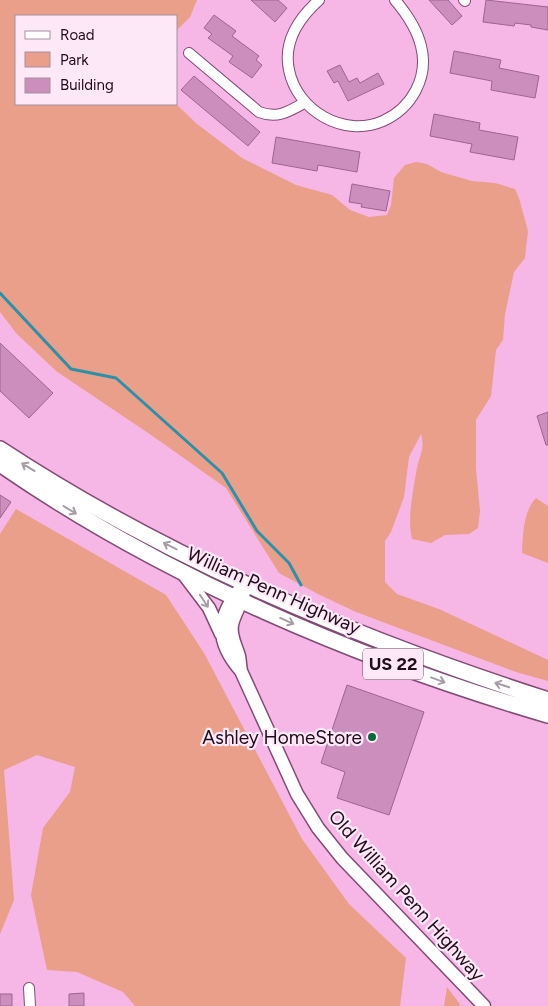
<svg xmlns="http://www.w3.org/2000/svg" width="548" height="1006" font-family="Figtree,sans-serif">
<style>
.green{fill:#ea9f8a}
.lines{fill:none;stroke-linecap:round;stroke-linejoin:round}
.stream{stroke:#2a91a8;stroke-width:3}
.building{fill:#cc8fbd;stroke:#9e6490}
.minor-casing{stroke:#834b76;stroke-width:12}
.major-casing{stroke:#834b76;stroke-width:15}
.highway-casing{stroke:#834b76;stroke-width:18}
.minor{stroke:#fff;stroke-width:10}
.major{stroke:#fff;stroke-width:12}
.highway{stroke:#fff;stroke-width:15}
.oneway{stroke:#a69da5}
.poi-dot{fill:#09693e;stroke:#fce8f6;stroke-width:2}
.labels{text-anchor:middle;stroke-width:4.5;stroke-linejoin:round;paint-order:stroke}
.shield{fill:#fce8f6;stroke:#634d5e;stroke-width:1}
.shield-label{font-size:18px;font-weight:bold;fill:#210b1d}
.street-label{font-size:19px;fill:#210b1d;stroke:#fce8f6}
.poi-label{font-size:19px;fill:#210b1d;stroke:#fce8f6;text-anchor:end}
</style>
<rect width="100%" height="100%" fill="#f6b6e6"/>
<path class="green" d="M 0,0 L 197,0 L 190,17 L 176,31 L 176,16 L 16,16 L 16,104 L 176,104 L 197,124 L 242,158 L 296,185 L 332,195 L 350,210 L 369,217 L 387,215 L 391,205 L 394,178 L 405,165 L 416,162 L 427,164 L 441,172 L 472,181 L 495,183 L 515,189 L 519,198 L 528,231 L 525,258 L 514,272 L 505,314 L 503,340 L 496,350 L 491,396 L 476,420 L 476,469 L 480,511 L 478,528 L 469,534 L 445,535 L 431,543 L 412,539 C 407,517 413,491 417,468 C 420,455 425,447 421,434 L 409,457 L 404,497 L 391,532 L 385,541 L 385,582 L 397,594 L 439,609 L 548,660 L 548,681 L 516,672 L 356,612 L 318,594 L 279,573 L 226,488 L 154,437 L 56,371 L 16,333 L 0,312 Z
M 536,498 L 548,506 L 548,563 L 522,553 C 523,534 523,512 536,498 Z
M 16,509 L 166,595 L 204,653 L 302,839 L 349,904 L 406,958 L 400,1006 L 135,1006 L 123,992 L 77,972 L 47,970 L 31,895 L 43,828 L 70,792 L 75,767 L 37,755 L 4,770 L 14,900 L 0,934 L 0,534 Z
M 447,987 L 459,1003 L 460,1006 L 444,1006 Z"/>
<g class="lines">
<path class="stream" d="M 0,293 L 71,369 L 116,378 L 222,473 L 257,531 L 289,563 L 301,585"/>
</g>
<path class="building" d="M 251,0 L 278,0 L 287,8 L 275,22 Z
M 429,0 L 448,0 L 462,16 L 452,25 Z
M 486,0 L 548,7 L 548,30 L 531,27 L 531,25 L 515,23 L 514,26 L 483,22 Z
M 214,15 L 236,31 L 232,36 L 259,56 L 256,60 L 262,65 L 252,78 L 229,62 L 233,56 L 208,38 L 212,34 L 204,28 Z
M 454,51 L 501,60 L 499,68 L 539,76 L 535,98 L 491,90 L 492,81 L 450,73 Z
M 340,65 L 349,82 L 357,78 L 360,83 L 378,73 L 384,84 L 348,101 L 338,81 L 334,83 L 327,71 Z
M 194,76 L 260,132 L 248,146 L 181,90 Z
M 434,114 L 480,123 L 479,130 L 518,137 L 514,160 L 470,152 L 472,144 L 430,136 Z
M 276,137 L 360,152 L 357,172 L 318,165 L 317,171 L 272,163 Z
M 352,184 L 390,191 L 386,211 L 361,207 L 362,204 L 349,202 Z
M 0,343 L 53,393 L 29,418 L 0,391 Z
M 548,412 L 548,445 L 546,445 L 537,416 Z
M 0,495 L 11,502 L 0,518 Z
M 347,685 L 424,712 L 389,815 L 337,798 L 345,772 L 321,763 Z
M 84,993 L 84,1006 L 69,1006 L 69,994 Z
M 0,994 L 12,994 L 12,1006 L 0,1006 Z"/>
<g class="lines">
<defs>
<path id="minor" d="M 319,0 C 299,18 283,42 289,70 C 297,111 344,138 383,121 C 412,108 429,77 421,46 C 417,29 406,13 395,0
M 464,0 L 465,1
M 189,53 L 259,112 C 277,119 288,112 304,103
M 29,988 L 30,1006"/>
<path id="major" d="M 184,575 L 209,608 L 221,634
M 245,583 C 217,614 213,639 241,671 L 297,794 L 318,828 L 342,858 L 484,1006
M 241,671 C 240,666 240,661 239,656 C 236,645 230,637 232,625 C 234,614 242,604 244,592"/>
<path id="highway" d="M 0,449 C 169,560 356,638 548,700
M 0,464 C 163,577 359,660 548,715"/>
</defs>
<use href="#minor" class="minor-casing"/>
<use href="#major" class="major-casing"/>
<use href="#highway" class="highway-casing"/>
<use href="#minor" class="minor"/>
<use href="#major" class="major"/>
<use href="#highway" class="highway"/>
</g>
<defs><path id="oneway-shaft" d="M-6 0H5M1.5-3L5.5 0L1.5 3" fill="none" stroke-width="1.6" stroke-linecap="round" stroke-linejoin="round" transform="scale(1.25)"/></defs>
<g class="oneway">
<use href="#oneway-shaft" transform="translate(28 467) rotate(-149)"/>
<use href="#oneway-shaft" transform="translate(70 510) rotate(31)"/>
<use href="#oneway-shaft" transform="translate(170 546) rotate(-153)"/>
<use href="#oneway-shaft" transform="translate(204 601) rotate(57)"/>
<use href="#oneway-shaft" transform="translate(287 621) rotate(24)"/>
<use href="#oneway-shaft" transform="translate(438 680) rotate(20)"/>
<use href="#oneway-shaft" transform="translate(502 685) rotate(-162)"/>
</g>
<circle class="poi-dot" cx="372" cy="737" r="5"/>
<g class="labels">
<rect class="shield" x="363" y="648.5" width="60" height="31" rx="4"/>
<g class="shield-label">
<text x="393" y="670">US 22</text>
</g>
<g class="street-label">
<text transform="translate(274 590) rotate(24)" y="7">William Penn Highway</text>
<text transform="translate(407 895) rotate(48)" y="7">Old William Penn Highway</text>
</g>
<g class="poi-label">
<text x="362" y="744">Ashley HomeStore</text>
</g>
</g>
<rect x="15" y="15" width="162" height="90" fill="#fce8f6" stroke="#a4909f"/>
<rect x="25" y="31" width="25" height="8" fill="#ffffff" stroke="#a4909f"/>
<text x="60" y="40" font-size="15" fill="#210b1d">Road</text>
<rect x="25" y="52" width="25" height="15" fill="#ea9f8a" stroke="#a4909f"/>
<text x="60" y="65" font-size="15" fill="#210b1d">Park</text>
<rect x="25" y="78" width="25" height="15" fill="#cc8fbd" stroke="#a4909f"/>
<text x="60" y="90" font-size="15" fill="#210b1d">Building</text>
</svg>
